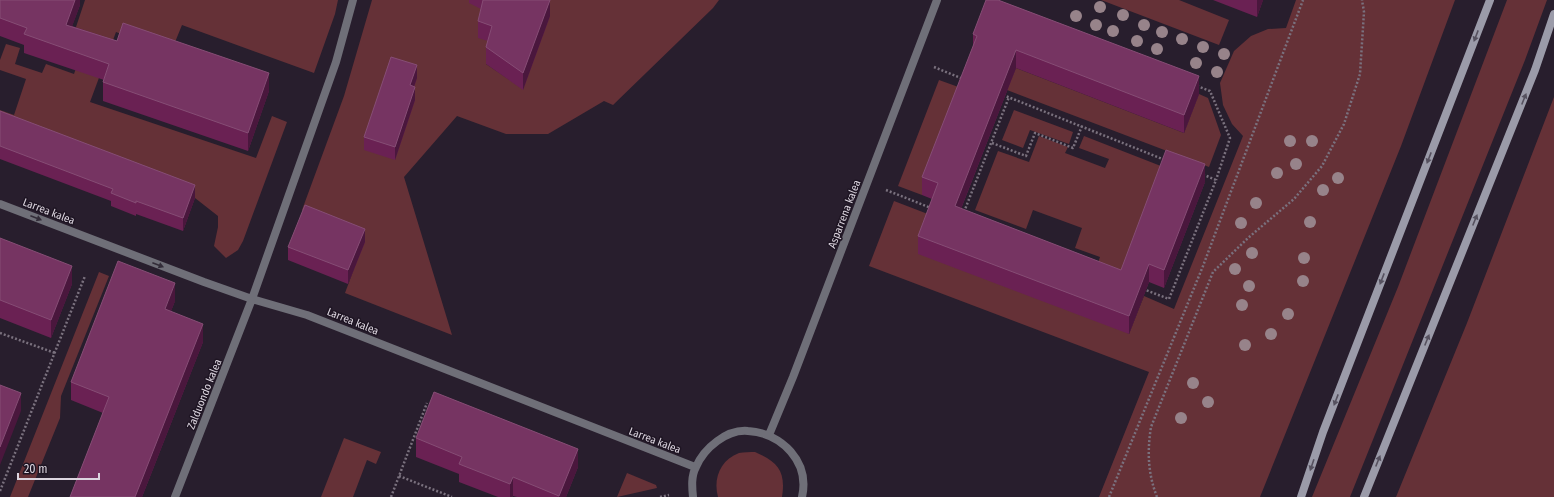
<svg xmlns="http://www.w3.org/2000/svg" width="1554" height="497" font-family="'Fira Sans Condensed',sans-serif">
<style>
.green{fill:#653137}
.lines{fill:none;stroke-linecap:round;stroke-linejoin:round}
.path{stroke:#7a717e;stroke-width:2.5;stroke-dasharray:2 2;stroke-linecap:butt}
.minor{stroke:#6f6f78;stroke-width:8}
.secondary{stroke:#9b9ba9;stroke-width:8}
.tree{fill:#97838a}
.wall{fill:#6a2153}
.shaded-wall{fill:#4a173d}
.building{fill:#763462;stroke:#864d75}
.oneway{fill:#56515f}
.oneway2{fill:#322c38}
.labels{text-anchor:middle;stroke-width:3;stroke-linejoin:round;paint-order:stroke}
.street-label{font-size:11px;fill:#dcd5df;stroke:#1e1523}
</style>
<rect width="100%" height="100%" fill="#281e2d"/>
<path class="green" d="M 85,0 L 338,0 L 335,14 L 314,73 L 182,25 L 171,52 L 116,32 L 90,102 L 256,158 L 272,116 L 287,122 L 243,241 L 238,250 L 226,258 L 214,246 L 218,227 L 218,216 L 195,198 L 0,124 L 0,110 L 14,115 L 26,79 L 0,70 L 0,60 L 6,44 L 20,48 L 15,64 L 42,73 L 46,64 L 74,74 L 84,44 L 72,39 Z
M 372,0 L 469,0 L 485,10 L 492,43 L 486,64 L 523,89 L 534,0 L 719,0 L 713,8 L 613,105 L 604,101 L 548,134 L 506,134 L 457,116 L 404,177 L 452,335 L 345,293 L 364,242 L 358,232 L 302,210 L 344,96 Z
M 1101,0 L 1179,0 L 1229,20 L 1219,45 Z
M 1296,0 L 1455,0 L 1401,146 L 1260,497 L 1099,497 L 1149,372 L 869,266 L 894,201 L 933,216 L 1129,334 L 1144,296 L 1174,309 L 1243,136 L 1232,124 L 1223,105 L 1220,83 L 1234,51 L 1251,36 L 1268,29 L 1286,28 Z
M 1507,0 L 1547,0 L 1525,60 L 1350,497 L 1312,497 L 1398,287 Z
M 1016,68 L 1184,133 L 1199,94 L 1208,98 L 1221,135 L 1209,167 L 1007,90 Z
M 939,80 L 964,89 L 922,195 L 898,186 Z
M 1554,97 L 1554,497 L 1396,497 L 1467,323 Z
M 1014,110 L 1073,132 L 1069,144 L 1030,130 L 1023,148 L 1002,140 Z
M 1039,136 L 1068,147 L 1065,153 L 1105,168 L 1109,159 L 1079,148 L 1084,136 L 1166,168 L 1126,274 L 1098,263 L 1100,257 L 1075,248 L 1082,228 L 1033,210 L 1026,229 L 975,210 L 998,151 L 1029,162 Z
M 99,272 L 109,276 L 61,396 L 60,418 L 28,497 L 10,497 Z
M 344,438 L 381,452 L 376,464 L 367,460 L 353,497 L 321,497 Z
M 755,452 C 778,462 786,471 782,497 L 718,497 C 713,479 720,460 739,453 C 744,452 750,452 755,452 Z
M 627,473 L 656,485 L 657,488 L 617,497 Z"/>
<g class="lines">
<path class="path" d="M 934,67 L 963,79
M 1197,86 L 1210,91 L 1230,138 L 1216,180
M 1003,95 L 1165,160
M 992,143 L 1026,156 L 1035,133 L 1073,148 L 1082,126
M 886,190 L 931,208
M 964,212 L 1009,97
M 1143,289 L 1169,299 L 1216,180 L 1202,174
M 0,333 L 55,353
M 399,476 L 452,497
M 0,491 L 85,276
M 391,497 L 427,403
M 660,497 L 669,495
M 1109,497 L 1203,266 L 1303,0
M 1157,497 C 1148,474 1147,452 1151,427 L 1213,272 L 1248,238 L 1294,199 L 1322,166 L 1344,124 L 1360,74 L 1364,12 L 1362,0"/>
<path class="minor" d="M 0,204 L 204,282 L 252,299 L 307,315 L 695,467
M 769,435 L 793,377 L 937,0
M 175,497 L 252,299 L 336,62 L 353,0
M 693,497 C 692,487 691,476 696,467 C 704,448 727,429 748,431 C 782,433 810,462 802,497"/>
<path class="secondary" d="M 1301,497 L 1323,432 L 1490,0
M 1364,497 L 1535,70 L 1554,14"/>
</g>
<g class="tree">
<circle cx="1100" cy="7" r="6"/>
<circle cx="1123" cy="15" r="6"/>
<circle cx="1076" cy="16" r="6"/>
<circle cx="1096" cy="25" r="6"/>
<circle cx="1144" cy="25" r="6"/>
<circle cx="1113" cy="31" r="6"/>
<circle cx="1162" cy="32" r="6"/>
<circle cx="1182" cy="39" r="6"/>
<circle cx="1137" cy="41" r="6"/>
<circle cx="1203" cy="47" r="6"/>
<circle cx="1157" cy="49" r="6"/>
<circle cx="1224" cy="54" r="6"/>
<circle cx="1196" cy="63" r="6"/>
<circle cx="1217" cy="72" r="6"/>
<circle cx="1290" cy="141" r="6"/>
<circle cx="1312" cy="141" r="6"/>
<circle cx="1296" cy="164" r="6"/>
<circle cx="1277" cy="173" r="6"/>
<circle cx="1338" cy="178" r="6"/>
<circle cx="1323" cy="190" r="6"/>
<circle cx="1256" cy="203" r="6"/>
<circle cx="1310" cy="222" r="6"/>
<circle cx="1241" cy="223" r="6"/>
<circle cx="1252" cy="253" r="6"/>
<circle cx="1304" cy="258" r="6"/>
<circle cx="1235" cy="269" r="6"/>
<circle cx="1303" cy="281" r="6"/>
<circle cx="1249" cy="286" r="6"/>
<circle cx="1242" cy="305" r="6"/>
<circle cx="1288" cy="314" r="6"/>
<circle cx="1271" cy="334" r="6"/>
<circle cx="1245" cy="345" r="6"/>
<circle cx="1193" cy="383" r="6"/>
<circle cx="1208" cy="402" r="6"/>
<circle cx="1181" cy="418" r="6"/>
</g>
<path class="wall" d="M 0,0 L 80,0 L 80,5 L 72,26 L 269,91 L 248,151 L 103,101 L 103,82 L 104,80 L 24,53 L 24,45 L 0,36 Z
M 469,0 L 550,0 L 550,16 L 523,90 L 486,64 L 486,47 L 488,41 L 478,38 L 478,21 L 481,9 L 469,3 Z
M 1213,0 L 1263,0 L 1257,17 Z
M 973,34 L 1199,94 L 1184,133 L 1016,68 L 961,209 L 1121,270 L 1205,182 L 1164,288 L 1149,282 L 1129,334 L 918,254 L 918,236 L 932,199 L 922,195 L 922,177 L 973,47 Z
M 417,78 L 414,87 L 415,100 L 395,160 L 364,150 L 364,137 Z
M 0,111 L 195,198 L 183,231 L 136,214 L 136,216 L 111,206 L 111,201 L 0,159 Z
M 0,238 L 72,284 L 51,338 L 0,318 Z
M 365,242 L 348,284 L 288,260 L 288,247 Z
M 175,301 L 171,311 L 203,342 L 142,497 L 70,497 L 103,413 L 71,400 L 71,382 Z
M 416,438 L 578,467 L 566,497 L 517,497 L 513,496 L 512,497 L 498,497 L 459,482 L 459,474 L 416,457 Z"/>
<path class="shaded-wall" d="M 75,0 L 80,0 L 80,5 L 66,43 L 66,25 Z
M 550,0 L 550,16 L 523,90 L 523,73 Z
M 1257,0 L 1263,0 L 1257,17 Z
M 1016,50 L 1016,68 L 955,224 L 955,206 Z
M 417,65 L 417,78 L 410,98 L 410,85 Z
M 269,73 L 269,91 L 248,151 L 248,133 Z
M 1199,76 L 1199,94 L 1184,133 L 1184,115 Z
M 415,87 L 415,100 L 395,160 L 395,147 Z
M 1205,164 L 1205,182 L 1164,288 L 1164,270 Z
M 195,185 L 195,198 L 183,231 L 183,218 Z
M 365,229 L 365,242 L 348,284 L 348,270 Z
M 1149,264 L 1149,282 L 1129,334 L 1129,316 Z
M 72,266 L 72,284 L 51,338 L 51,320 Z
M 175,283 L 175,301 L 165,327 L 165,309 Z
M 203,324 L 203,342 L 142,497 L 135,497 Z
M 21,393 L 21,411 L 0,465 L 0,447 Z
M 578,449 L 578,467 L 566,497 L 559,497 L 559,496 Z
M 513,477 L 513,496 L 512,497 L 510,497 L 510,484 Z"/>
<path class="building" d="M 0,0 L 75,0 L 66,25 L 117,41 L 123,23 L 269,73 L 248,133 L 103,82 L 109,64 L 24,34 L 27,28 L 0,18 Z
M 483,0 L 550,0 L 523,73 L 486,47 L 492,26 L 478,21 Z
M 986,0 L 998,0 L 1199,76 L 1184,115 L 1016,50 L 955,206 L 1121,270 L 1166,150 L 1205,164 L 1164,270 L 1149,264 L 1129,316 L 918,236 L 938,183 L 922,177 L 977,36 L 973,34 Z
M 391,57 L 417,65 L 410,85 L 415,87 L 395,147 L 364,137 Z
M 0,111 L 195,185 L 183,218 L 136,201 L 136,203 L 111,193 L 113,189 L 0,146 Z
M 305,205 L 365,229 L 348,270 L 288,247 Z
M 0,238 L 72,266 L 51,320 L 0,300 Z
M 118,261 L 175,283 L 165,309 L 203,324 L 135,497 L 70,497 L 109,397 L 71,382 Z
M 0,385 L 21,393 L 0,447 Z
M 434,392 L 578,449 L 559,496 L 513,477 L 510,484 L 459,464 L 462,457 L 416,438 Z"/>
<defs><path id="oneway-solid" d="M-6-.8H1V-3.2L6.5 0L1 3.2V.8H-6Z"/></defs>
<g class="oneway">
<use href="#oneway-solid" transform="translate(1476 36) rotate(111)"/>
<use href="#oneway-solid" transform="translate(1524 99) rotate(-68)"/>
<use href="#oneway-solid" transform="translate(1429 158) rotate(111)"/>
<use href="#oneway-solid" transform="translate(1475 220) rotate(-68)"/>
<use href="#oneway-solid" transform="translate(1382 279) rotate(111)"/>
<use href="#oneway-solid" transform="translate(1427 340) rotate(-68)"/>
<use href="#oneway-solid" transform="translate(1336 400) rotate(111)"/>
<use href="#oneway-solid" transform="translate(1378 461) rotate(-68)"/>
<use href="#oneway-solid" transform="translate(1312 465) rotate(109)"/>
</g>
<g class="oneway2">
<use href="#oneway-solid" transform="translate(36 218) rotate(21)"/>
<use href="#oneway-solid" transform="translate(158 265) rotate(21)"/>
</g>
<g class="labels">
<g class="street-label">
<text transform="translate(49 211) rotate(21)" y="4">Larrea kalea</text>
<text transform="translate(844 214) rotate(-69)" y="4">Asparrena kalea</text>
<text transform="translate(353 321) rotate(22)" y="4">Larrea kalea</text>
<text transform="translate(204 394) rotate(-68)" y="4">Zalduondo kalea</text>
<text transform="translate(655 440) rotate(21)" y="4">Larrea kalea</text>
</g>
</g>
<path d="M18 473v6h81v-6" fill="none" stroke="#dcd5df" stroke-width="2"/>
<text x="24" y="473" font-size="12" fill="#dcd5df" stroke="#1e1523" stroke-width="3" paint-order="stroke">20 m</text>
</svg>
